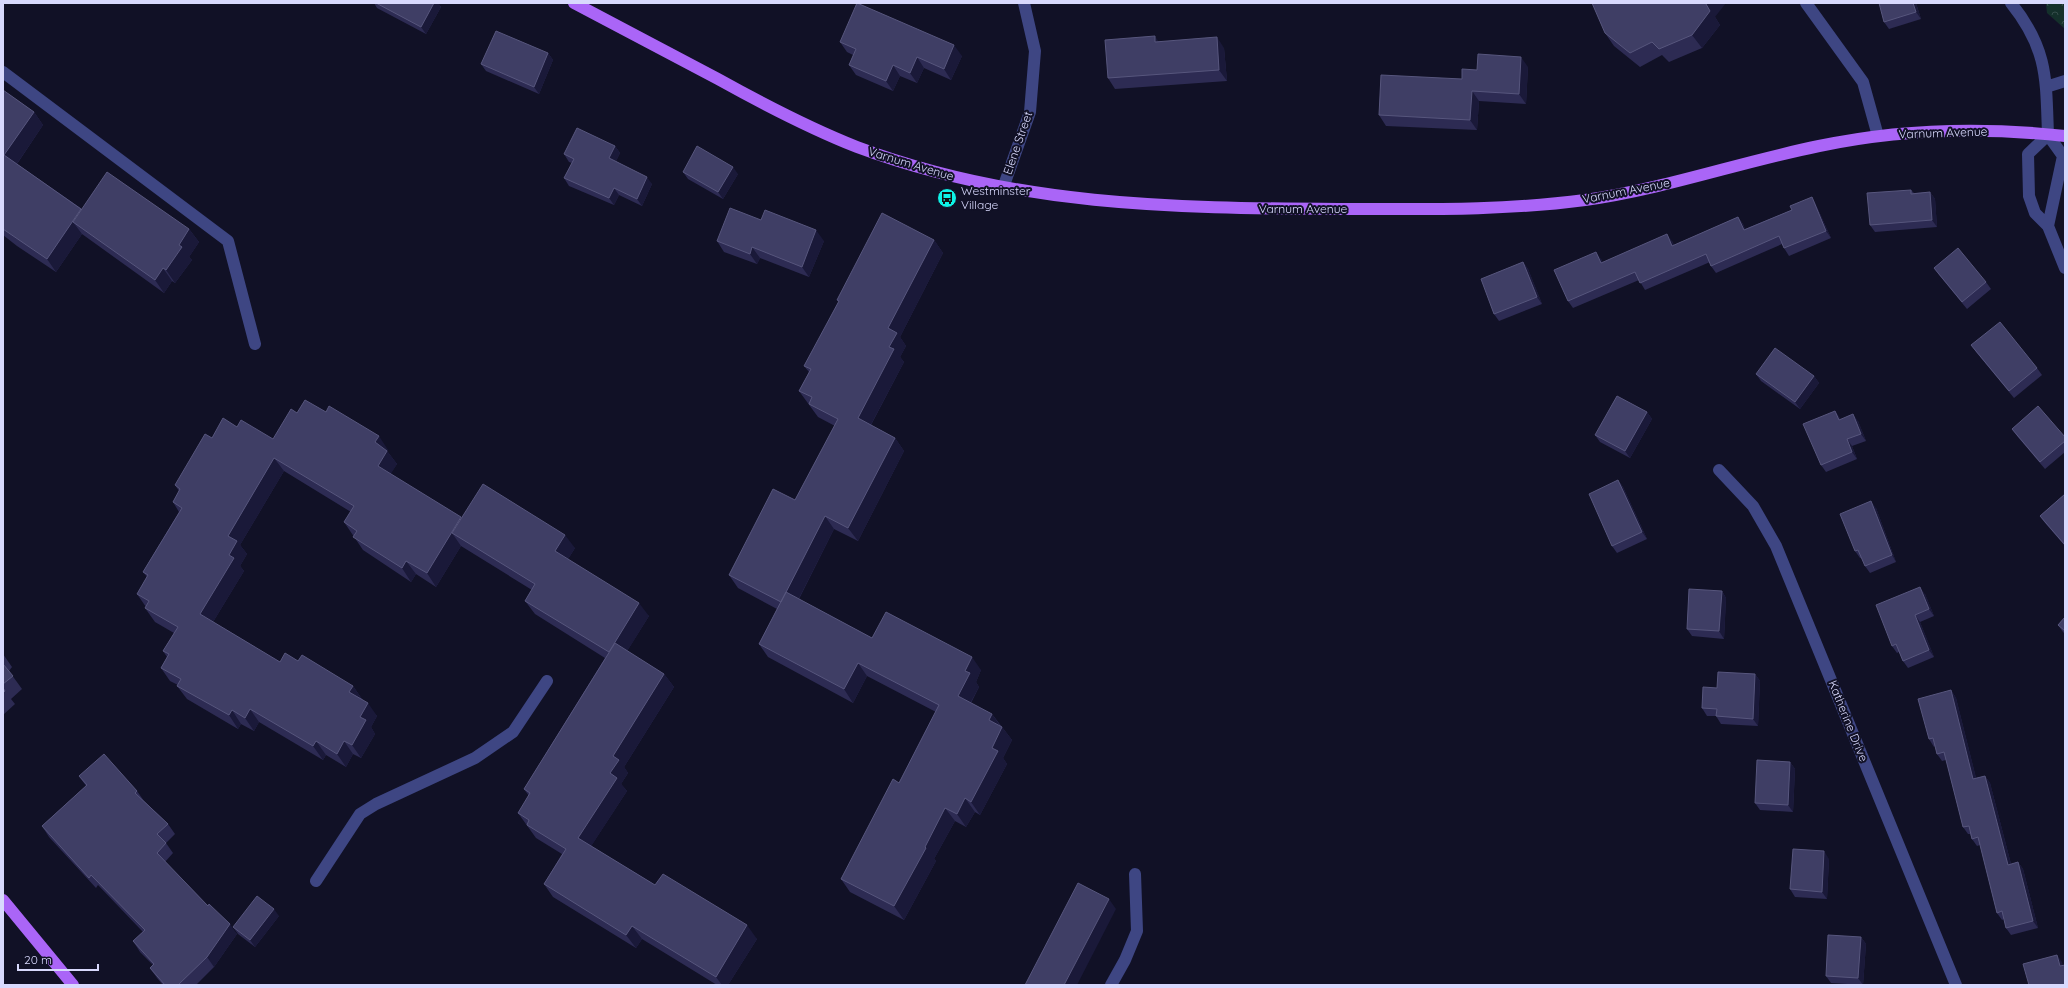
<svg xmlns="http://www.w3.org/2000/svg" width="2068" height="988" font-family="Quicksand,sans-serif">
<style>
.forest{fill:url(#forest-crowns)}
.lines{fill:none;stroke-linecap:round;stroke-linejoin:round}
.minor{stroke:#3e4683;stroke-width:12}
.major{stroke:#aa65f7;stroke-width:12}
.wall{fill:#2d2b53}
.shaded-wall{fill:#1a1939}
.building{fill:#3f3e65;stroke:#57567d}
.labels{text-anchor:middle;stroke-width:4;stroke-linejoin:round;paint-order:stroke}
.street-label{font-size:12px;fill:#d8d9fd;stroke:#111126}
.poi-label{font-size:12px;fill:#d8d9fd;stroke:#111126;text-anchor:start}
</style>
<defs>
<pattern id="forest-crowns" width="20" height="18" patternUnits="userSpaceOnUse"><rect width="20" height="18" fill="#14302b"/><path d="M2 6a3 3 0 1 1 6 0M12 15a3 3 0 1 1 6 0" fill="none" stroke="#354d4b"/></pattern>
</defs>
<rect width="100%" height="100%" fill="#111126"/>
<path class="forest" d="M 2046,3 L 2065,3 L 2065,29 L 2047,13 Z"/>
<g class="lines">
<path class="minor" d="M 1806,3 L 1863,82 L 1878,136
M 2011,3 C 2048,49 2046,79 2048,135
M 3,72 L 228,241 L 255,344
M 2046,87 L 2065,81
M 2048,135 L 2028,154 L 2029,196 L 2035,213 L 2048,226 L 2065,268
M 2048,135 L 2063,156 L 2048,226
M 1003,188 L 1030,112 L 1035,51 L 1024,3
M 1719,470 L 1753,506 L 1776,546 L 1956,985
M 316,881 L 360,814 L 376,804 L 475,758 L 513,732 L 547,681
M 1111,985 L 1125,960 L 1137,931 L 1135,874"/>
<path class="major" d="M 574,3 C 622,28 670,54 718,79 C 763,104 809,128 857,147 C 1015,206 1171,208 1338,209 C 1420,209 1503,211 1585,200 C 1664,189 1740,162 1819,146 C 1899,129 1983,127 2065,136
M 3,900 L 73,985"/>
</g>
<path class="wall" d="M 374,3 L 438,3 L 441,7 L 426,34 L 377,8 Z
M 1916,3 L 1921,19 L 1889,29 L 1884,22 Z
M 1715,17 L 1720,25 L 1702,48 L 1669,62 L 1662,55 L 1640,67 L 1614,46 L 1605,33 Z
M 840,42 L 962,56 L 951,80 L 924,68 L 917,83 L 900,76 L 893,91 L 856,75 L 849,65 L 853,55 L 847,52 Z
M 1158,42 L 1224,48 L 1227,81 L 1115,89 L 1108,78 Z
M 548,53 L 553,60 L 539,94 L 486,71 L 481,64 Z
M 1528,67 L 1526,104 L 1479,101 L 1477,130 L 1386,126 L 1379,115 L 1462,79 L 1477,70 Z
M 3,90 L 34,112 L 43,125 L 17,164 L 82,209 L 189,229 L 199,242 L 189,257 L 192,260 L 175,283 L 172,281 L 164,293 L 82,234 L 56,272 L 17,246 L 3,235 Z
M 615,146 L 620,153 L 616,161 L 652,184 L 642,206 L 619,195 L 614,205 L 569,186 L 564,178 L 572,163 L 569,162 L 564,154 Z
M 683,172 L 738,174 L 723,199 L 688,179 Z
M 1911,190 L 1914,193 L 1930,192 L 1935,199 L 1937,227 L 1875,232 L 1870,225 Z
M 1812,197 L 1816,205 L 1831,238 L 1789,256 L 1784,248 L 1782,244 L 1716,273 L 1711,266 L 1710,262 L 1645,290 L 1639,280 L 1573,308 L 1568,301 L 1601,259 L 1603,263 L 1672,241 L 1674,245 L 1738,217 L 1743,224 L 1745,229 L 1792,210 Z
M 934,240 L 943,253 L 900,337 L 906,346 L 900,357 L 904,362 L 871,425 L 895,438 L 904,451 L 858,541 L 834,529 L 799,599 L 872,638 L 981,670 L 976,682 L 979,687 L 971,703 L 992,714 L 1012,740 L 1003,758 L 1007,764 L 980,815 L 975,812 L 966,827 L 955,821 L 934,859 L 936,861 L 904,920 L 850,892 L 841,879 L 899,783 L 936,712 L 867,676 L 853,703 L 768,657 L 759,644 L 777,609 L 738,588 L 729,575 L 795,500 L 835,426 L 818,417 L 799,391 L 809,372 L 804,366 L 839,302 L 837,300 Z
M 717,241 L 824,241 L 809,277 L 760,258 L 757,264 L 724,252 Z
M 1523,262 L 1528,269 L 1542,304 L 1499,321 L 1494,314 Z
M 1934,268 L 1986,282 L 1991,289 L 1967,309 L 1939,275 Z
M 1971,345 L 2037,368 L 2042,375 L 2014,398 L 1976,352 Z
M 1756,374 L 1814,376 L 1819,383 L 1800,409 L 1761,381 Z
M 1835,411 L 1841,420 L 1858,421 L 1866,441 L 1852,446 L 1857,459 L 1826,472 L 1821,465 Z
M 1647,412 L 1652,419 L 1630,458 L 1600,442 L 1595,435 Z
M 297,413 L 388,450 L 387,451 L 397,464 L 390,474 L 461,518 L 575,548 L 568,559 L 649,616 L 627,651 L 664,674 L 674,687 L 624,767 L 628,773 L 621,784 L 627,791 L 591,846 L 655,885 L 757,939 L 728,985 L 717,985 L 642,939 L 636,948 L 553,897 L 544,884 L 562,854 L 536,838 L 518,813 L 529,796 L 524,789 L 605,658 L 535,614 L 525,601 L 532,590 L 461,546 L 436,587 L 416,574 L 411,582 L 363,550 L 344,522 L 351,512 L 284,471 L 240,545 L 247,554 L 240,566 L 244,571 L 213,622 L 280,662 L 298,661 L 353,686 L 362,699 L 377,716 L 371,727 L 375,734 L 361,758 L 353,754 L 346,767 L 326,755 L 323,760 L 259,722 L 254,731 L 241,724 L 238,729 L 187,699 L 177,686 L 178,685 L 170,681 L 161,668 L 167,657 L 163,651 L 174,633 L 155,622 L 145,608 L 146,607 L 137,594 L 147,577 L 143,572 L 179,512 L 173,502 L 179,491 L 175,485 L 212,438 L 237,427 L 273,439 Z
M 2012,429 L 2065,437 L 2065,452 L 2045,469 L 2017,436 Z
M 1618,480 L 1623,487 L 1647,539 L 1617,553 L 1612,546 Z
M 2065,494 L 2065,546 L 2045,523 L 2040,516 Z
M 1876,508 L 1896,562 L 1870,573 L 1865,566 L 1862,558 L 1860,558 L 1855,551 Z
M 1722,591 L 1726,598 L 1724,639 L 1692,636 L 1687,629 Z
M 1925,594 L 1934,616 L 1920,622 L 1934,657 L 1908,668 L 1903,661 L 1899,652 L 1897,653 L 1892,646 Z
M 2065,617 L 2065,634 L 2063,632 L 2058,625 Z
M 3,654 L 12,667 L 9,671 L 22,689 L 11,699 L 15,704 L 3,715 Z
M 1755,674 L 1760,681 L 1758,726 L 1721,724 L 1716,716 L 1707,716 L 1702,708 Z
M 1951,690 L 1956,698 L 1976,778 L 1985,776 L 1990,783 L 2011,864 L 2018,862 L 2023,869 L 2038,928 L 2011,935 L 2006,928 L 2004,919 L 2002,920 L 1997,913 L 1980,845 L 1977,846 L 1972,839 L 1970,834 L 1968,834 L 1963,827 L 1946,760 L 1942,761 L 1937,754 L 1935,746 L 1934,747 L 1929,739 Z
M 1790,762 L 1795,769 L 1793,812 L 1760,810 L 1755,803 Z
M 79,776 L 137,791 L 144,801 L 168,824 L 175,834 L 166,843 L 173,853 L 165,862 L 208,906 L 237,934 L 214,967 L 196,985 L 163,985 L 157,978 L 150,968 L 153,965 L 140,952 L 133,941 L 143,932 L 98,885 L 96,888 L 49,837 L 42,826 L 86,786 Z
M 1829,859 L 1827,899 L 1795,897 L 1790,889 Z
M 279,916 L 255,947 L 238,934 L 233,927 Z
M 1861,937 L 1866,944 L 1863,985 L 1831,983 L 1826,976 Z"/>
<path class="shaded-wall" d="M 434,3 L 438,3 L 441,7 L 426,34 L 421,27 Z
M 1706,3 L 1726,3 L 1715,17 L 1720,25 L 1702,48 L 1692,35 Z
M 1913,3 L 1916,3 L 1921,19 L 1916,12 Z
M 1155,36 L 1162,47 L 1155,42 Z
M 1217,37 L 1224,48 L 1227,81 L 1219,70 Z
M 954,45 L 962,56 L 951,80 L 944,69 Z
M 548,53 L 553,60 L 539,94 L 534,87 Z
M 917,57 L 924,68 L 917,83 L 910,73 Z
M 1521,57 L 1528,67 L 1526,104 L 1519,94 Z
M 893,65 L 900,76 L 893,91 L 886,81 Z
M 1472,91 L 1479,101 L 1477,130 L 1470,120 Z
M 34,112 L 43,125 L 14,168 L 4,155 Z
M 615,146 L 620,153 L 614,165 L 609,158 Z
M 733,167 L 738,174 L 723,199 L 718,192 Z
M 647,177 L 652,184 L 642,206 L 637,199 Z
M 614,188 L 619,195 L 614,205 L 609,198 Z
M 1930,192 L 1935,199 L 1937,227 L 1932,220 Z
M 1812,197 L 1816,205 L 1831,238 L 1826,231 Z
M 81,209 L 90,222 L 73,222 L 82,234 L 56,272 L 47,259 Z
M 1738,217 L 1743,224 L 1749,237 L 1744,230 Z
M 189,229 L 199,242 L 189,257 L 192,260 L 175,283 L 166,270 L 179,245 Z
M 816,230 L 824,241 L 809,277 L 802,267 Z
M 1667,234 L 1672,241 L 1677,253 L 1672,246 Z
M 934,240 L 943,253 L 900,337 L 906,346 L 900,357 L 904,362 L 867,432 L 858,418 L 889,347 L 888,328 Z
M 752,247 L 760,258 L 757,264 L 750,254 Z
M 1596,252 L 1601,259 L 1606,270 L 1601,263 Z
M 1523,262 L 1528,269 L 1542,304 L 1537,297 Z
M 163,268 L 172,281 L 164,293 L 155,280 Z
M 1814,376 L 1819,383 L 1800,409 L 1795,402 Z
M 1835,411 L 1840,418 L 1844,428 L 1839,420 Z
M 1647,412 L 1652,419 L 1630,458 L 1625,451 Z
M 1853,414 L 1858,421 L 1866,441 L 1861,434 Z
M 379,436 L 388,450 L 387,451 L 397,464 L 387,480 L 378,466 L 375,442 Z
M 895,438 L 904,451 L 858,541 L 848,528 Z
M 1847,439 L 1852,446 L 1857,459 L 1852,452 Z
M 274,458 L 284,471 L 240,545 L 247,554 L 240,566 L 244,571 L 210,627 L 200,614 L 228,536 Z
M 1618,480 L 1623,487 L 1647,539 L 1642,532 Z
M 1871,501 L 1876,508 L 1896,562 L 1892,555 Z
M 825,516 L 834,529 L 790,616 L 781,602 Z
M 461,517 L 470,531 L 452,533 L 461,546 L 436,587 L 427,573 Z
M 565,535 L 575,548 L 565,564 L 555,551 Z
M 406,561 L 416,574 L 411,582 L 402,568 Z
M 1920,587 L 1925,594 L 1934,616 L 1929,609 Z
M 1722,591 L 1726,598 L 1724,639 L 1719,631 Z
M 639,603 L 649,616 L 618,666 L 609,652 Z
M 1915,615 L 1920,622 L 1934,657 L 1929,650 Z
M 972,657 L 981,670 L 976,682 L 979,687 L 967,709 L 958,696 L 965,671 Z
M 858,663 L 867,676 L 853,703 L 844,689 Z
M 664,674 L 674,687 L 624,767 L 628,773 L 621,784 L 627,791 L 588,851 L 578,838 L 610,773 L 613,756 Z
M 1755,674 L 1760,681 L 1758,726 L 1753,719 Z
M 353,686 L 362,699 L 349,692 Z
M 1951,690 L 1956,698 L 1978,786 L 1973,779 Z
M 368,703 L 377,716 L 371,727 L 375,734 L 361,758 L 352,745 L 360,717 Z
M 250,709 L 259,722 L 254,731 L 245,718 Z
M 232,710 L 241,724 L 238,729 L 229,715 Z
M 992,714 L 1001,727 L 989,720 Z
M 1002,727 L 1012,740 L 1003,758 L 1007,764 L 980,815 L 971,802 L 992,748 Z
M 316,741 L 326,755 L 323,760 L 313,746 Z
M 344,741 L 353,754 L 346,767 L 337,754 Z
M 1790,762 L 1795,769 L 1793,812 L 1788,805 Z
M 1985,776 L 1990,783 L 2013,872 L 2008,865 Z
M 965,798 L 975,812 L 966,827 L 957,814 Z
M 945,808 L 955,821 L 934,859 L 936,861 L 904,920 L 894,906 Z
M 1824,851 L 1829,859 L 1827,899 L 1822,892 Z
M 2018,862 L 2023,869 L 2038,928 L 2033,921 Z
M 1109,899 L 1116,909 L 1077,985 L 1064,985 Z
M 274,909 L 279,916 L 255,947 L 250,940 Z
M 230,924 L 237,934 L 214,967 L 207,957 Z
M 747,925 L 757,939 L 728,985 L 722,985 L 716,977 Z
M 632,926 L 642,939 L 636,948 L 626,935 Z
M 1861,937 L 1866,944 L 1863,985 L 1858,978 Z
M 2057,955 L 2062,962 L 2065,973 L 2060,966 Z"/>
<path class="building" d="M 376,3 L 434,3 L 421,27 Z
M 857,3 L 954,45 L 944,69 L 917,57 L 910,73 L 893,65 L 886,81 L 849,65 L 856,49 L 840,42 Z
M 1592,3 L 1706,3 L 1706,4 L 1710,11 L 1692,35 L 1659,49 L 1652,42 L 1630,53 L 1605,33 Z
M 1879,3 L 1913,3 L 1916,12 L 1884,22 Z
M 496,31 L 548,53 L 534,87 L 481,64 Z
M 1155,36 L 1155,42 L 1217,37 L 1219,70 L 1108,78 L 1105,40 Z
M 1478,54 L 1521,57 L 1519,94 L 1472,91 L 1470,120 L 1379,115 L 1381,75 L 1462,79 L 1462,69 L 1477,70 Z
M 3,90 L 34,112 L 4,155 L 81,209 L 47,259 L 3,229 Z
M 577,128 L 615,146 L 609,158 L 647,177 L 637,199 L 614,188 L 609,198 L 564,178 L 574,159 L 564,154 Z
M 697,146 L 733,167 L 718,192 L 683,172 Z
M 107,172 L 189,229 L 179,245 L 182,247 L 166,270 L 163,268 L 155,280 L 73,222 Z
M 1911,190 L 1911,194 L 1930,192 L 1932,220 L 1870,225 L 1867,193 Z
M 1812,197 L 1826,231 L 1784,248 L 1779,236 L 1711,266 L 1706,254 L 1640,283 L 1635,272 L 1568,301 L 1554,270 L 1596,252 L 1601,263 L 1667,234 L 1672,246 L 1738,217 L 1744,230 L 1792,210 L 1790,206 Z
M 730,208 L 761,220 L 765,210 L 816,230 L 802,267 L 752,247 L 750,254 L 717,241 Z
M 882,213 L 934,240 L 888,328 L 897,333 L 889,347 L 894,349 L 858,418 L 895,438 L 848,528 L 825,516 L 781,602 L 729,575 L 773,489 L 795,500 L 838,419 L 809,404 L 812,397 L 799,391 L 811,369 L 804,366 L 839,301 L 837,300 Z
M 1958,248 L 1986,282 L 1962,302 L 1934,268 Z
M 1523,262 L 1537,297 L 1494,314 L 1481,279 Z
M 2000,322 L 2037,368 L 2009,391 L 1971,345 Z
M 1775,348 L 1814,376 L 1795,402 L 1756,374 Z
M 1617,396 L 1647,412 L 1625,451 L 1595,435 Z
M 305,400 L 326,412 L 329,406 L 379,436 L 375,442 L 387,451 L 378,466 L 461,517 L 427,573 L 406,561 L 402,568 L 353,537 L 357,531 L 344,522 L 354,506 L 274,458 L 228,536 L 237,541 L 229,555 L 234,558 L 200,614 L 280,662 L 285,653 L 298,661 L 302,655 L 353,686 L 349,692 L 368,703 L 360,717 L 366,720 L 352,745 L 344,741 L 337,754 L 316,741 L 313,746 L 250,709 L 245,718 L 232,710 L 229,715 L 177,686 L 181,679 L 161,668 L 169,654 L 163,651 L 178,627 L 145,608 L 149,601 L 137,594 L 148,575 L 143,572 L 182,508 L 173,502 L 180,489 L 175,485 L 205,434 L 212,438 L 223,418 L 237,427 L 241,420 L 273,439 L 291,409 L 297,413 Z
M 2038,406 L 2065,437 L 2065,441 L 2040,462 L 2012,429 Z
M 1835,411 L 1839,420 L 1853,414 L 1861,434 L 1847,439 L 1852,452 L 1821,465 L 1803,424 Z
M 1618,480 L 1642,532 L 1612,546 L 1589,494 Z
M 483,484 L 565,535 L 555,551 L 639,603 L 609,652 L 525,601 L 535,584 L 452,533 Z
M 2065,494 L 2065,545 L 2040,516 Z
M 1871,501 L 1892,555 L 1865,566 L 1858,550 L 1855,551 L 1840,514 Z
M 1920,587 L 1929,609 L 1915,615 L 1929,650 L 1903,661 L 1896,644 L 1892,646 L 1876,605 Z
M 1689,589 L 1722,591 L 1719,631 L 1687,629 Z
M 786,592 L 872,638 L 886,612 L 972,657 L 965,671 L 970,673 L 958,696 L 992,714 L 989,720 L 1002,727 L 992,748 L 998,751 L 971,802 L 965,798 L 957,814 L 945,808 L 925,847 L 926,848 L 894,906 L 841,879 L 893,779 L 899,783 L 939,705 L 858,663 L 844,689 L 759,644 Z
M 2065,617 L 2065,631 L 2058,625 Z
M 615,643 L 664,674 L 613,756 L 619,760 L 610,773 L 617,778 L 578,838 L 655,885 L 663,874 L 747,925 L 716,977 L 632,926 L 626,935 L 544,884 L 566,849 L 527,825 L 529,820 L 518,813 L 530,793 L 524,789 Z
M 3,664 L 13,676 L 3,684 Z
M 1718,672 L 1755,674 L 1753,719 L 1716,716 L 1717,709 L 1702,708 L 1703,687 L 1717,688 Z
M 3,688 L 5,691 L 3,693 Z
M 1951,690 L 1973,779 L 1985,776 L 2008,865 L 2018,862 L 2033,921 L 2006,928 L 2002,911 L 1997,913 L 1978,837 L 1972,839 L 1969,826 L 1963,827 L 1944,752 L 1937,754 L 1933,738 L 1929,739 L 1918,699 Z
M 104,754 L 137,791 L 135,793 L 168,824 L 157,834 L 166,843 L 157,853 L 208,906 L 209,904 L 230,924 L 207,957 L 178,985 L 165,985 L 150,968 L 154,964 L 133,941 L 145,930 L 91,875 L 89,878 L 42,826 L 87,785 L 79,776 Z
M 1757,760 L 1790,762 L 1788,805 L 1755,803 Z
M 1793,849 L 1824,851 L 1822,892 L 1790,889 Z
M 1078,883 L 1109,899 L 1064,985 L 1025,985 Z
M 257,896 L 274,909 L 250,940 L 233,927 Z
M 1828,935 L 1861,937 L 1858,978 L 1826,976 Z
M 2057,955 L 2060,966 L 2065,965 L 2065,985 L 2029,985 L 2023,964 Z"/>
<defs>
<symbol id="bus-disc" viewBox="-11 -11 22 22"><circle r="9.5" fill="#0ef3e7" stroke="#111126"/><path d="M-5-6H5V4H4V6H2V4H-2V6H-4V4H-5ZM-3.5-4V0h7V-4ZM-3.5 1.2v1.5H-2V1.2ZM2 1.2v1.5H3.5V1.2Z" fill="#111"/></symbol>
</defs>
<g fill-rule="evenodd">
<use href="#bus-disc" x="936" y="187" width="22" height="22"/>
</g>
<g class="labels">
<g class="street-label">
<text transform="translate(1943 133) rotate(-2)" y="4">Varnum Avenue</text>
<text transform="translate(1018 143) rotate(-71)" y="4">Elene Street</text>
<text transform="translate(911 164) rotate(17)" y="4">Varnum Avenue</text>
<text transform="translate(1626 191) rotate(-11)" y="4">Varnum Avenue</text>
<text x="1303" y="213">Varnum Avenue</text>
<text transform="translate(1848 721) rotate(68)" y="4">Katherine Drive</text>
</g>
<g class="poi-label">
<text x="961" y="195">Westminster<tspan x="961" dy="14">Village</tspan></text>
</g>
</g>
<rect width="2068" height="988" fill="none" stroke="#d8d9fd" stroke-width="8"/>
<path d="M18 964v6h80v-6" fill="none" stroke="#d8d9fd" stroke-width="2"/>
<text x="24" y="964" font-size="12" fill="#d8d9fd" stroke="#111126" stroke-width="3" paint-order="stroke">20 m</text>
</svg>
